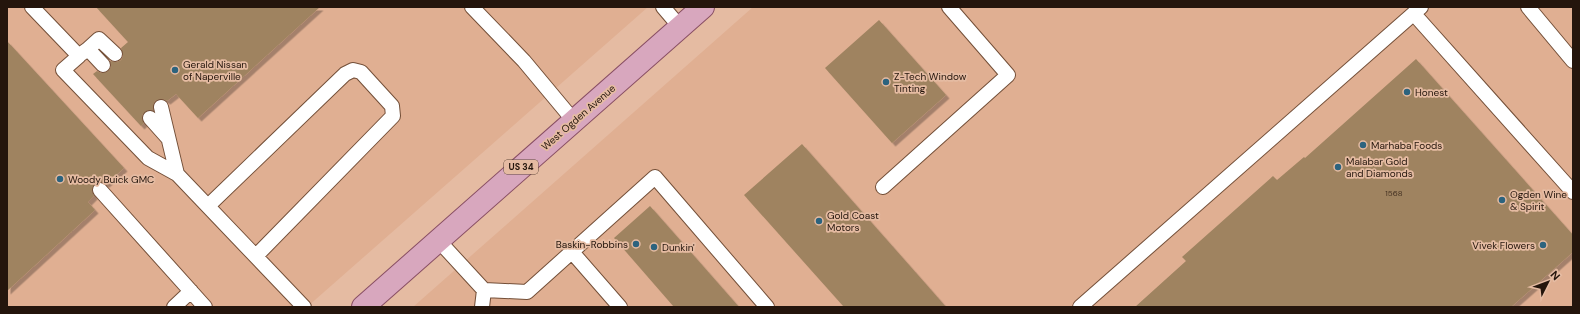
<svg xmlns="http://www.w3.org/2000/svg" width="1580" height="314" font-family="'DM Sans',sans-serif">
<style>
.built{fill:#e0af92}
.building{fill:#9f8360;filter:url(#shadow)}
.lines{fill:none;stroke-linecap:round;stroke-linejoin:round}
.service-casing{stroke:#734f38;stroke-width:16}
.primary-casing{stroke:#884e63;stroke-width:24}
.service{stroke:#fff;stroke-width:14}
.primary{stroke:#d8a7be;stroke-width:22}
.poi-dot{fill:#2c637e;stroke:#e5bba2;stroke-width:1.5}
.labels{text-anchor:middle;stroke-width:3.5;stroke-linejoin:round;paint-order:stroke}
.number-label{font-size:8px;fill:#433021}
.shield{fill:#e5bba2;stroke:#5e4739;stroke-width:1}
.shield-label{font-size:9px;font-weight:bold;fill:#24150c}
.poi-label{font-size:10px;fill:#24150c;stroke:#e5bba2;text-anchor:start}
.street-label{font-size:10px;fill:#24150c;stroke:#e5bba2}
</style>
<defs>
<filter id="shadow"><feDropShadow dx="3.5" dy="3.5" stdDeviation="0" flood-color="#0004"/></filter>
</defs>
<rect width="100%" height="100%" fill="#e5bba2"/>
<path class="built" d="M 7,7 L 648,7 L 307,307 L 7,307 Z
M 753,7 L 1573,7 L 1573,307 L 413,307 Z"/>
<path class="building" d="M 96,7 L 320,7 L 198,118 L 176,94 L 167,101 L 163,99 L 155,101 L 153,105 L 153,110 L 148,110 L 142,115 L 142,119 L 144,123 L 141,126 L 93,74 L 97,71 L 101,73 L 108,71 L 111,67 L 110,61 L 117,62 L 121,60 L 123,56 L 121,48 L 128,42 Z
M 879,20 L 946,95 L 892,143 L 825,68 Z
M 7,41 L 124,168 L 106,184 L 99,182 L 94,184 L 92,191 L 94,196 L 88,202 L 95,210 L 7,291 Z
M 1416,59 L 1573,235 L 1573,252 L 1511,307 L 1135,307 L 1186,261 L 1182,257 L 1273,176 L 1277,180 L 1304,157 L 1305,158 Z
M 802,144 L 925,283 L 946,307 L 844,307 L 744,195 Z
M 650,206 L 695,257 L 739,307 L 674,307 L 614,238 Z"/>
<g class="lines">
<defs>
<path id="service" d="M 32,7 L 79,56 L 63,70 L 148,158 L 177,174 L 304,307
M 472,7 L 524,61 L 574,121
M 663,7 L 680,27
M 1528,7 L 1573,61
M 1414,14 L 1573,192
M 88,49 L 99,39 L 115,54
M 81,54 L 88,49 L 103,65
M 161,107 L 177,174
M 150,118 L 167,137
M 883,187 L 1008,75 L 949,7
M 100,190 L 205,307
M 208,206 L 345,74 L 353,70 L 361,72 L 392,106 L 393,116 L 256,256
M 438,240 L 484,290 L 527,292 L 655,177 L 767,307
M 572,252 L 620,307
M 174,307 L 191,291
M 482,307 L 484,290
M 1080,307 L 1421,7"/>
<path id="primary" d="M 363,307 L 703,7"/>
</defs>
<use href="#service" class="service-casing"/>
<use href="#primary" class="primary-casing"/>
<use href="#service" class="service"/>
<use href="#primary" class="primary"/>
</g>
<g class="poi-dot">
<circle cx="175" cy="70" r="4"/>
<circle cx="886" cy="82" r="4"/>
<circle cx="1407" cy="92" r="4"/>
<circle cx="1363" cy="145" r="4"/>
<circle cx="1338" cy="167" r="4"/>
<circle cx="60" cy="179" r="4"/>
<circle cx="1502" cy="200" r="4"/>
<circle cx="819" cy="221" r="4"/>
<circle cx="636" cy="244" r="4"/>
<circle cx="1543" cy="245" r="4"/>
<circle cx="654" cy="247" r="4"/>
</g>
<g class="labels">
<g class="number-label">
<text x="1394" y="196">1568</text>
</g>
<rect class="shield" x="504" y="160" width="34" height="14" rx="3"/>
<g class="shield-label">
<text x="521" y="170">US 34</text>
</g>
<g class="poi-label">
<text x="183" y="68">Gerald Nissan<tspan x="183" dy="12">of Naperville</tspan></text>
<text x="894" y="80">Z-Tech Window<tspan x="894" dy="12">Tinting</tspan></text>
<text x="1415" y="96">Honest</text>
<text x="1371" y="149">Marhaba Foods</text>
<text x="1346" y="165">Malabar Gold<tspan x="1346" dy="12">and Diamonds</tspan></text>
<text x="68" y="183">Woody Buick GMC</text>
<text x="1510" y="198">Ogden Wine<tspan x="1510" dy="12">&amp; Spirit</tspan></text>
<text x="827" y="219">Gold Coast<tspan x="827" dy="12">Motors</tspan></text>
<text x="628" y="248" text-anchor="end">Baskin-Robbins</text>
<text x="1535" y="249" text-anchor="end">Vivek Flowers</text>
<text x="662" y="251">Dunkin'</text>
</g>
<g class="street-label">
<text transform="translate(578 117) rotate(-41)" y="4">West Ogden Avenue</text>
</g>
</g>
<rect width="1580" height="314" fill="none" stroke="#24150c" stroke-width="16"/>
<g transform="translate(1548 282) rotate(48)" stroke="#e5bba2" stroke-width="3" paint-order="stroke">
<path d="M0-3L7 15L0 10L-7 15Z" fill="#24150c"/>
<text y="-6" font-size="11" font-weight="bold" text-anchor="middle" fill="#24150c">N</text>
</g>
</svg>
